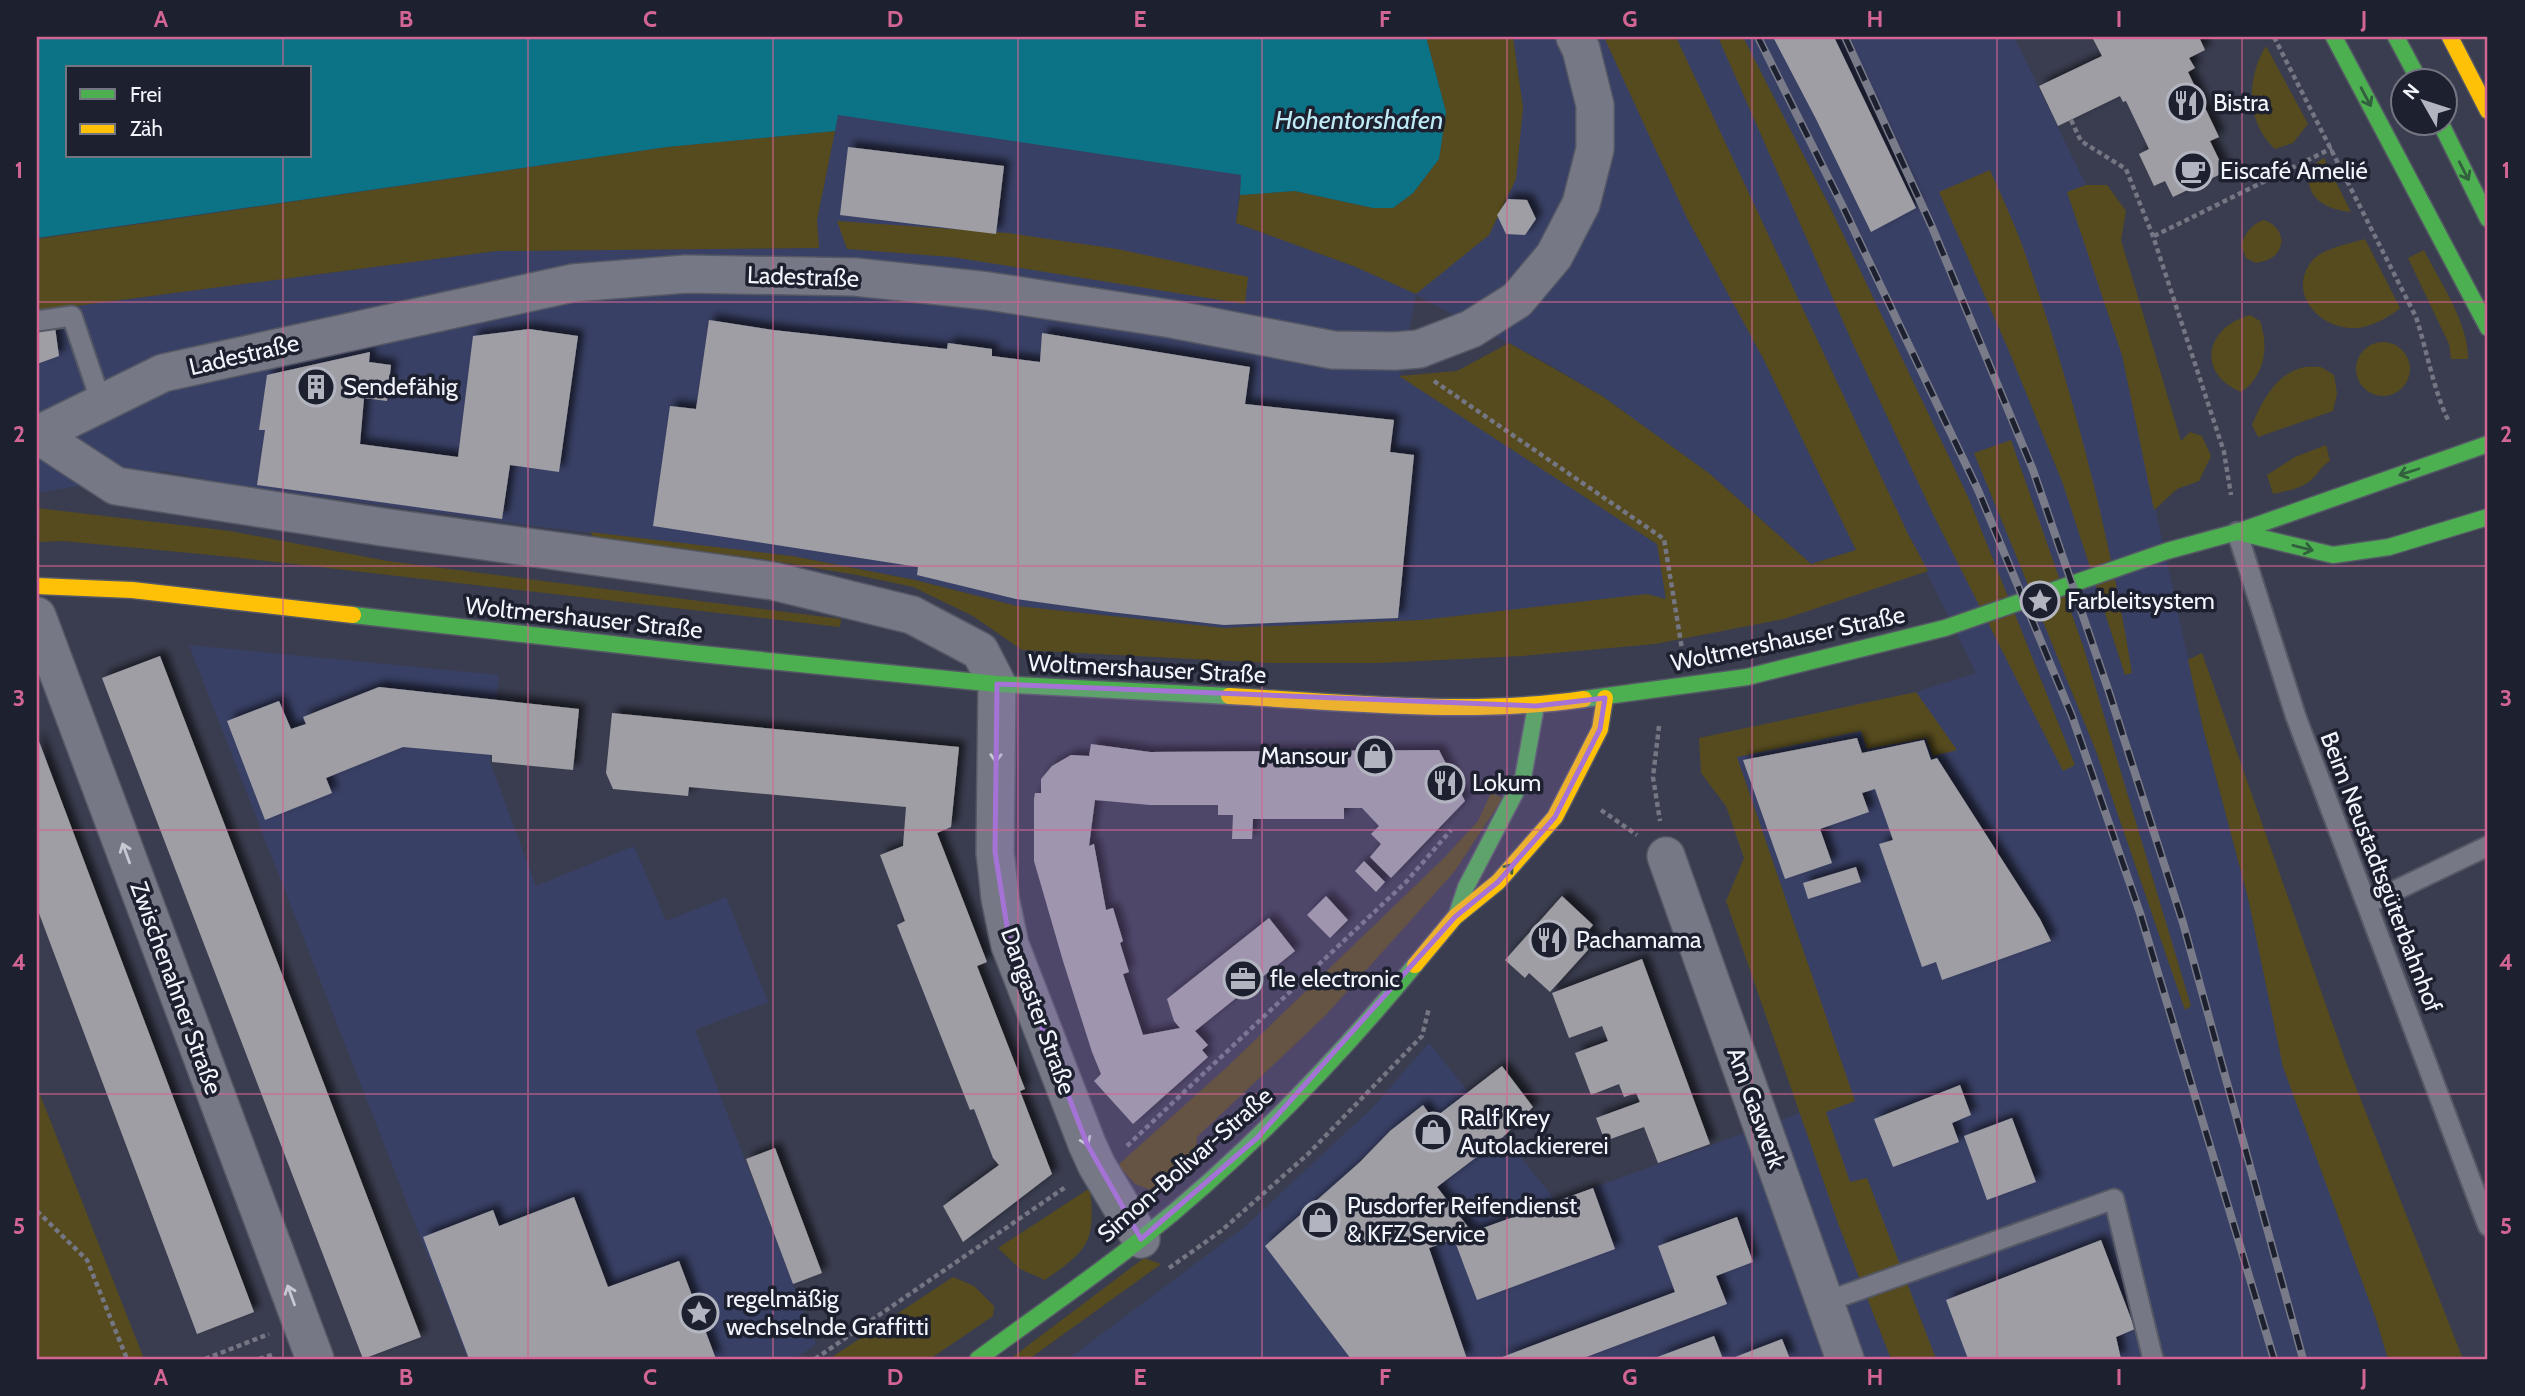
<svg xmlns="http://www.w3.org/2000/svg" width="2525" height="1396" font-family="Cabin,sans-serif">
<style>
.built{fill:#394065}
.green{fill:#564b1e}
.water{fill:#0c7387;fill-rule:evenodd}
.building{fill:#9f9ea5;filter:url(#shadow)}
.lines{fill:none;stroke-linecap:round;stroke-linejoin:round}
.lane-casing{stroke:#555865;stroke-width:23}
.street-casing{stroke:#555865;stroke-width:40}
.fast-casing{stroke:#555865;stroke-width:19}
.slow-casing{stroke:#555865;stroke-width:19}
.path{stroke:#747683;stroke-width:4.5;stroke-dasharray:5 3.5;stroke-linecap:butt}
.lane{stroke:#767886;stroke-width:19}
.street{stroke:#767886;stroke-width:37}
.fast{stroke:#4caf50;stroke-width:16}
.slow{stroke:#ffc107;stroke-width:16}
.rail-casing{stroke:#797b88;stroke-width:8}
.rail{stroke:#1d202f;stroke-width:5;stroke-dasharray:16;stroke-linecap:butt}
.oneway{stroke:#32603e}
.oneway2{stroke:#c7c9d3}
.marked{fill:#a572d5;fill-opacity:0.2;stroke:#a572d5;stroke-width:5;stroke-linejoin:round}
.grid{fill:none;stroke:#d36594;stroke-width:2;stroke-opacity:0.55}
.labels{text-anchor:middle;stroke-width:7;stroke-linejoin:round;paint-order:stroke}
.poi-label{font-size:24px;fill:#f3f5fd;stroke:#1d202f;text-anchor:start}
.street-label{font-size:24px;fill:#f3f5fd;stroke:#1d202f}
.water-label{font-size:26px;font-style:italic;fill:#beebf6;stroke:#1d202f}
.neatline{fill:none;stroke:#d36594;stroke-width:2.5}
.grid-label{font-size:23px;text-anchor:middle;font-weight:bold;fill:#d36594}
</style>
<defs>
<filter id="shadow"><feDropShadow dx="6" dy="-6" stdDeviation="3.5" flood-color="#0009"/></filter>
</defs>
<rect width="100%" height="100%" fill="#3a3d4f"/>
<path class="built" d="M 1513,37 L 2014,37 L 2086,185 L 2068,192 L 2122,355 L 2203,728 L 2248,898 L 2388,1359 L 1068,1359 L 1247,1225 L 1372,1108 L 1429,1043 L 1556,1201 L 1800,1113 L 1726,901 L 1744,858 L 1726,806 L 1701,773 L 1699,738 L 1916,692 L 1976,673 L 1908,534 L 1811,564 L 1710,474 L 1602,396 L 1549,364 L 1416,295 L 1400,376 L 1657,544 L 1666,599 L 1422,620 L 1224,628 L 1017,606 L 915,580 L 792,556 L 534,526 L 235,485 L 164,471 L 37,493 L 37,311 L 496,251 L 818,248 L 817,220 L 838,115 L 1241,175 L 1236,223 L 1356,267 L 1416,294 L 1523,108 Z
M 189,645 L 499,675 L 490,762 L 536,886 L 634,846 L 666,921 L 726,897 L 768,1002 L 695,1030 L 816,1344 L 795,1359 L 468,1359 Z"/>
<path class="green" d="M 1426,37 L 1513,37 L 1523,108 L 1516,179 L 1489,235 L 1416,294 L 1356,267 L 1236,223 L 1240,195 L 1295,191 L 1373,208 L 1393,208 L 1413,193 L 1439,159 L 1446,112 Z
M 1604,37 L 1676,37 L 1908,534 L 1928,571 L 1784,619 L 1655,644 L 1522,656 L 1379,663 L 1270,663 L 1022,650 L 973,616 L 913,587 L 857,575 L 762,559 L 594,537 L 590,532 L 792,556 L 915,580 L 1017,606 L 1224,628 L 1422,620 L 1647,594 L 1666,599 L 1657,544 L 1399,376 L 1457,371 L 1509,343 L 1602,396 L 1710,474 L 1811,564 L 1856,550 L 1764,360 L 1687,218 Z
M 1718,37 L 1743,37 L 1830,207 L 1969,499 L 2075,765 L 2063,771 L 1933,514 L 1853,344 Z
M 2266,46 L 2308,124 L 2293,143 L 2275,149 C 2246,123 2246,78 2266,46 Z
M 835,131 L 817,220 L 819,248 L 496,251 L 37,311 L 37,239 L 667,147 Z
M 2324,158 L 2351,212 C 2324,209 2303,197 2310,167 Z
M 1990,170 C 2003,199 2017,229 2027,259 C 2073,391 2110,535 2132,673 L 2125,675 L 2063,484 L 2009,351 L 1939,192 Z
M 2086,185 L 2107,185 L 2126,211 L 2121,240 L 2181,441 L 2190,432 L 2202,436 L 2211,456 L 2199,481 L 2177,489 L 2154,510 L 2122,355 L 2067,192 Z
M 2263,220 C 2280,224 2289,244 2273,257 C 2269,260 2261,262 2256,263 L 2246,258 L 2241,246 C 2245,233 2250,226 2263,220 Z
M 837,221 L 1008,233 L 1117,249 L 1248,277 L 1245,304 L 952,257 L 847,249 Z
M 2365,239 L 2400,308 C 2390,317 2371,327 2357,328 C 2321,330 2287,295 2311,262 C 2322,248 2349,244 2365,239 Z
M 2424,250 C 2440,282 2469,324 2468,359 L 2451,359 L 2449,344 L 2408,258 Z
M 2250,315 L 2260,321 C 2269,347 2265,376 2241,392 C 2196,373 2205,328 2250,315 Z
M2356 369a27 27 0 1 1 54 0a27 27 0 1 1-54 0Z
M 2321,367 L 2334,375 L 2337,393 L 2333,411 L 2258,437 L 2252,425 C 2261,404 2274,377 2298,369 C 2305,366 2314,367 2321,367 Z
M 2011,440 L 2084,649 L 2191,1006 L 2185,1010 L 2096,751 L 1974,453 Z
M 2326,445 L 2330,461 C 2321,466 2318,474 2310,481 C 2300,489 2286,491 2273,494 L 2267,475 L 2295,457 Z
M 37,508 L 230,531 L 387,561 L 841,619 L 840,627 L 232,557 L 63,541 L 37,542 Z
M 2202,653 L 2346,1062 L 2463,1359 L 2388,1359 L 2376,1319 L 2283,1067 L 2248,898 L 2203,728 L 2188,660 Z
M 1916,692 L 1957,750 L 1933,756 L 1926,738 L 1867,749 L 1861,731 L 1737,757 L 1855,1101 L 1826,1112 L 1850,1182 L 1867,1178 L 1936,1359 L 1891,1359 L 1839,1226 L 1726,901 L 1744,858 L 1726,806 L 1701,773 L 1699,738 Z
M 1491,793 L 1503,798 L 1454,872 L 1325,1016 L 1197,1137 L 1196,1158 L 1156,1192 L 1135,1184 L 1118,1165 L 1227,1067 L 1444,858 L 1478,821 Z
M 37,1087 L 144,1359 L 37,1359 Z
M 1090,1188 C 1096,1242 1088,1250 1045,1280 L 1020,1269 L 998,1248 Z
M 1144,1258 L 1161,1264 L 1029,1359 L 1010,1359 Z
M 953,1277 L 974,1286 L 994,1306 L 993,1316 L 930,1359 L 829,1359 Z"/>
<path class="water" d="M 37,37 L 1426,37 L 1446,112 L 1439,159 L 1413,193 L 1393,208 L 1373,208 L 1295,191 L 1240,195 L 1241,175 L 838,115 L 835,131 L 667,147 L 37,238 ZM 68,68 L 310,68 L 310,156 L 68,156 Z"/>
<path class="building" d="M 1773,37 L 1834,37 L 1916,208 L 1871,232 L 1816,119 Z
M 2092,37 L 2199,37 L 2205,50 L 2189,58 L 2195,68 L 2188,72 L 2219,137 L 2210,141 L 2225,172 L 2173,197 L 2165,181 L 2154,186 L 2139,154 L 2149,149 L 2126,101 L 2123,102 L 2120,96 L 2058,126 L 2039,86 L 2102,56 Z
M 848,147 L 1004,166 L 996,234 L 840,215 Z
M 1508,199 L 1527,200 L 1536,219 L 1525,235 L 1506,234 L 1497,215 Z
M 709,320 L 773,330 L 947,349 L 948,343 L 992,349 L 992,356 L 1040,362 L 1042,333 L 1250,367 L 1245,404 L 1394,420 L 1390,452 L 1414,455 L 1398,618 L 1224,625 L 1110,612 L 1016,599 L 917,575 L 918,567 L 653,526 L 670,406 L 696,409 Z
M 55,327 L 59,356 L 37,364 L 37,329 Z
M 529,329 L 578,336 L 559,472 L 510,465 L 502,519 L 257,485 L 265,430 L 259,430 L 267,375 L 370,352 L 369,362 L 391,365 L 387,401 L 364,398 L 360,444 L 458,457 L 473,336 Z
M 160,656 L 421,1337 L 363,1359 L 102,678 Z
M 379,687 L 579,709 L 573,770 L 492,762 L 492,755 L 403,747 L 326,778 L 332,793 L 265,820 L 227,721 L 279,701 L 291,729 L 306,724 L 303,717 Z
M 612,713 L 959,747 L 951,827 L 937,833 L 987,962 L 977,966 L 1025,1089 L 1020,1091 L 1052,1174 L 963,1242 L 943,1206 L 999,1165 L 993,1158 L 974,1109 L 970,1110 L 897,925 L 905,921 L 880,855 L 903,846 L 906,807 L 689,787 L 688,796 L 613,789 L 606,773 Z
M 37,736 L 254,1312 L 197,1334 L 37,908 Z
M 1857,738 L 1862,753 L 1924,740 L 1931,760 L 1937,758 L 2040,919 L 2051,941 L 1942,980 L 1936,962 L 1922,967 L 1879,844 L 1893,840 L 1875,789 L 1862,793 L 1869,812 L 1820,829 L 1832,863 L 1785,879 L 1743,760 Z
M 1091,744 L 1150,752 L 1439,750 L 1465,801 L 1391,878 L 1370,857 L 1381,844 L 1371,834 L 1379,826 L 1362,808 L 1344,808 L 1344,819 L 1253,819 L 1252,839 L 1232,839 L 1233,815 L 1218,815 L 1218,805 L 1150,805 L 1095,800 L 1089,846 L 1094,844 L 1106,910 L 1113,908 L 1123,941 L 1120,943 L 1129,972 L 1123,974 L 1143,1035 L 1180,1028 L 1174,1021 L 1167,999 L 1269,918 L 1295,951 L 1195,1031 L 1208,1045 L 1202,1050 L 1208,1057 L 1133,1124 L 1094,1081 L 1101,1074 L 1092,1052 L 1063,961 L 1034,861 L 1034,799 L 1035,793 L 1041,793 L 1041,779 L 1052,766 L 1071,755 L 1089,756 Z
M 1364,861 L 1385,882 L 1376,892 L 1355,871 Z
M 1856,867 L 1861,882 L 1808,899 L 1803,883 Z
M 1326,896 L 1348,920 L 1330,938 L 1307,915 Z
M 1562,896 L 1593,925 L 1588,931 L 1597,940 L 1550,992 L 1529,973 L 1525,978 L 1505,960 Z
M 1642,959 L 1710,1144 L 1658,1163 L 1644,1127 L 1605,1141 L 1596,1118 L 1640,1102 L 1636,1093 L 1624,1097 L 1619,1084 L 1591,1095 L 1575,1053 L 1608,1041 L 1602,1026 L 1569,1038 L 1552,993 Z
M 1502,1066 L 1533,1107 L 1503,1137 L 1437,1187 L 1472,1232 L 1593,1188 L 1615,1249 L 1477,1300 L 1454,1239 L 1429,1248 L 1467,1359 L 1351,1359 L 1265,1246 L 1360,1162 L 1390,1131 L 1423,1105 L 1433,1119 Z
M 1960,1085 L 1971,1115 L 1952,1123 L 1959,1142 L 1893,1167 L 1874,1119 Z
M 2012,1118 L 2036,1182 L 1987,1200 L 1964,1136 Z
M 775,1148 L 822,1273 L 793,1284 L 746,1159 Z
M 574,1197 L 608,1287 L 679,1261 L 716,1359 L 469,1359 L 423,1237 L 493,1210 L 499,1226 Z
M 1737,1217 L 1753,1262 L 1716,1276 L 1727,1304 L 1581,1359 L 1497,1359 L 1675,1292 L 1658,1246 Z
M 2101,1240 L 2135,1329 L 2116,1337 L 2121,1359 L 1968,1359 L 1946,1300 Z
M 1714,1336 L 1723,1359 L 1652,1359 Z
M 1782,1339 L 1790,1359 L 1730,1359 Z"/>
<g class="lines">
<defs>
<path id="lane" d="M 37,321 L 72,316 L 101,402
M 2237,532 L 2296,717 L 2488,1226
M 2367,904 L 2488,846
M 1825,1302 L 2114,1199 L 2153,1359"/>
<path id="street" d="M 37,435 L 163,373 L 573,283 L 686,274 L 855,277 L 988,291 L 1172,319 L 1333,350 L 1395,351 L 1419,349 L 1471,329 L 1517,300 L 1554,256 L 1581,204 L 1595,149 L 1595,105 L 1581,49 L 1575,37
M 38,435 L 116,486 L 382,527 L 773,581 L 912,615 L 980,651 L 997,684 L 995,852 L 1000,898 L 1010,945 L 1087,1144 L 1097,1166 L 1141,1239
M 37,616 L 315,1359
M 1666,856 L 1845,1359"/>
<path id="fast" d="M 2334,37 L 2488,328
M 2396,37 L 2419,80
M 2440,122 L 2488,219
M 2237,532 L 2333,555 L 2389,547 L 2488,517
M 353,615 L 701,654 L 997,684 L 1229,696
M 1584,699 L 1747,677 L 1945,628 L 2167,551 L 2237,532 L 2488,444
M 1458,911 L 1466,887 L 1523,778 L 1536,706
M 978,1359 C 1032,1319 1088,1281 1141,1239 C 1242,1159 1333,1064 1415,965"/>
<path id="slow" d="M 2450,37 L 2488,111
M 37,586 L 132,590 L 353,615
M 1229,696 C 1346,702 1467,716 1584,699
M 1415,965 L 1455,917 L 1498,882 L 1555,817 L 1600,729 L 1605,698"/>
</defs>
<use href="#lane" class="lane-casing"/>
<use href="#street" class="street-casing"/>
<use href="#fast" class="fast-casing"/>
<use href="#slow" class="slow-casing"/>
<path class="path" d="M 2274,37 L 2416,317 C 2427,351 2433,388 2448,420
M 2071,120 L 2081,141 L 2126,169 L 2153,236 L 2224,452 L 2231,495
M 2154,236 L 2332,148
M 1434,381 L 1664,539 L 1682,649
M 1659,726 L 1653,777 L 1660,821
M 1601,810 L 1637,835
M 1127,1146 L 1406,882 L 1451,830
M 37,1211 L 87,1260 L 127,1359
M 1169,1268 L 1221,1231 L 1308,1154 L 1422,1036 L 1429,1008
M 205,1359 L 269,1334
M 259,1359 L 275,1354
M 815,1359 L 1067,1186"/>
<use href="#lane" class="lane"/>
<use href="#street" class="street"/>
<use href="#fast" class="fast"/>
<use href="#slow" class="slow"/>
<defs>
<path id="rail" d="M 1758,37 L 1844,209 L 1978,490 L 2072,716 L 2140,913 L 2274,1359
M 1845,37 L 1932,227 L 2033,470 L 2109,692 L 2183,923 L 2303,1359"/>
</defs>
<use href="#rail" class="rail-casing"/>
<use href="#rail" class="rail"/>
</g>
<defs><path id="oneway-shaft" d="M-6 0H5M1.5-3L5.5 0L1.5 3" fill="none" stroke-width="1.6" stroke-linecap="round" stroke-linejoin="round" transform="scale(1.75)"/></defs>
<g class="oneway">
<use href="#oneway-shaft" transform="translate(2366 97) rotate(62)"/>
<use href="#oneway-shaft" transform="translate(2464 171) rotate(63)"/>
<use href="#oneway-shaft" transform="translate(2409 472) rotate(162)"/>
<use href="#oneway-shaft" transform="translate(2303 548) rotate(14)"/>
<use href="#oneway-shaft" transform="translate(1506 872) rotate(-49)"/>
</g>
<g class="oneway2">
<use href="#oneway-shaft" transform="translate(996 752) rotate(91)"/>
<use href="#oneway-shaft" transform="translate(126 853) rotate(-110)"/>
<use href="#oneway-shaft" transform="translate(1084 1136) rotate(68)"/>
<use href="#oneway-shaft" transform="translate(291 1295) rotate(-110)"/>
</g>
<path class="marked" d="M 997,684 L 1536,706 L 1605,698 L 1600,729 L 1555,817 L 1498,882 L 1455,917 L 1257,1138 L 1141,1239 L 1087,1144 L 1010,945 L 995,852 Z"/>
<path class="grid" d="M 283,37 L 283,68M 528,37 L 528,1359M 773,37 L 773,1359M 1018,37 L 1018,1359M 1262,37 L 1262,1359M 1507,37 L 1507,1359M 1752,37 L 1752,1359M 1997,37 L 1997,1359M 2242,37 L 2242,1359M 283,156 L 283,1359M 37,302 L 2488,302M 37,566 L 2488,566M 37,830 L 2488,830M 37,1094 L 2488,1094"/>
<defs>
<symbol id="restaurant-ring" viewBox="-11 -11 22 22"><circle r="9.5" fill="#1d202f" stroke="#b2b5c0" stroke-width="1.5"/><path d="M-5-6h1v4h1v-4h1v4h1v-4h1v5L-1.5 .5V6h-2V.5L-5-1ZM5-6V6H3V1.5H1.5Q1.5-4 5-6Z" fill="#b2b5c0"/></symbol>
<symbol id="cafe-ring" viewBox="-11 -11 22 22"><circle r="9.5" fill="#1d202f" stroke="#b2b5c0" stroke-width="1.5"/><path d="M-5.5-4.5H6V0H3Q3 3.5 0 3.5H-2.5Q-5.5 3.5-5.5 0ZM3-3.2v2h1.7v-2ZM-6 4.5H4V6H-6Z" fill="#b2b5c0"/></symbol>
<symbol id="building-ring" viewBox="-11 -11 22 22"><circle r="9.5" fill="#1d202f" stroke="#b2b5c0" stroke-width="1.5"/><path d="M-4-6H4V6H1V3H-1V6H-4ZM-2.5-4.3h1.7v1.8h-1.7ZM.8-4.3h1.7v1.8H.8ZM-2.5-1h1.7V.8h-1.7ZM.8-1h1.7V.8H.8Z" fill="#b2b5c0"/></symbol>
<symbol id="sight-ring" viewBox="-11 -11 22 22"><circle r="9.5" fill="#1d202f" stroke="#b2b5c0" stroke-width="1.5"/><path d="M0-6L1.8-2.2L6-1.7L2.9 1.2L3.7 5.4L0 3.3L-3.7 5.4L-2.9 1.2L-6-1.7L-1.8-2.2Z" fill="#b2b5c0"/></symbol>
<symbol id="shop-ring" viewBox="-11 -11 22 22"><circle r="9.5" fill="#1d202f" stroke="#b2b5c0" stroke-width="1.5"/><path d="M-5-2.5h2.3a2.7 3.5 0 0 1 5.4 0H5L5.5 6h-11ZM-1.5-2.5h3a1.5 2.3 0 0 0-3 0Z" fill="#b2b5c0"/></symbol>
<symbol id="office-ring" viewBox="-11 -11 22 22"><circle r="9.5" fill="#1d202f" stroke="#b2b5c0" stroke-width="1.5"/><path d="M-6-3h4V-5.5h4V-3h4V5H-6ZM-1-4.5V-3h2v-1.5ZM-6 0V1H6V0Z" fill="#b2b5c0"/></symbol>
</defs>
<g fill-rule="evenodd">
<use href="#restaurant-ring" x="2164" y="81" width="44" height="44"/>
<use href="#cafe-ring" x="2171" y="149" width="44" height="44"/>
<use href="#building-ring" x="294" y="365" width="44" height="44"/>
<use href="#sight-ring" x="2018" y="579" width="44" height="44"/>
<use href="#shop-ring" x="1353" y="734" width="44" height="44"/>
<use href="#restaurant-ring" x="1423" y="761" width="44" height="44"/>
<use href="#restaurant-ring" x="1527" y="918" width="44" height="44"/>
<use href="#office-ring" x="1221" y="957" width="44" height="44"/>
<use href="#shop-ring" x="1411" y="1110" width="44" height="44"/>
<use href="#shop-ring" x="1298" y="1198" width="44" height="44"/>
<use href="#sight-ring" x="677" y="1291" width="44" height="44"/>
</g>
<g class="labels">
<g class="poi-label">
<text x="2213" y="111">Bistra</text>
<text x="2220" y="179">Eiscafé Amelié</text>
<text x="343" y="395">Sendefähig</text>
<text x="2067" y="609">Farbleitsystem</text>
<text x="1348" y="764" text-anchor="end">Mansour</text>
<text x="1472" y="791">Lokum</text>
<text x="1576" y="948">Pachamama</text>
<text x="1270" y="987">fle electronic</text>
<text x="1460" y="1126">Ralf Krey<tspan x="1460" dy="28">Autolackiererei</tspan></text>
<text x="1347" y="1214">Pusdorfer Reifendienst<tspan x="1347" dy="28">&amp; KFZ Service</tspan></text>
<text x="726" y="1307">regelmäßig<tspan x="726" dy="28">wechselnde Graffitti</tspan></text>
</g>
<g class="street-label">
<text transform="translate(803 277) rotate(2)" y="8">Ladestraße</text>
<text transform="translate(244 355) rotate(-13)" y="8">Ladestraße</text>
<text transform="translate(584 618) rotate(6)" y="8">Woltmershauser Straße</text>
<text transform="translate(1788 639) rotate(-12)" y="8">Woltmershauser Straße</text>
<text transform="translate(1147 669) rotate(3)" y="8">Woltmershauser Straße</text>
<text transform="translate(2381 872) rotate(69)" y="8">Beim Neustadtsgüterbahnhof</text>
<text transform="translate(176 988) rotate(70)" y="8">Zwischenahner Straße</text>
<text transform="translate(1038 1011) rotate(70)" y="8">Dangaster Straße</text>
<text transform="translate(1756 1108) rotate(70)" y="8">Am Gaswerk</text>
<text transform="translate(1185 1165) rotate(-41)" y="8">Simon-Bolivar-Straße</text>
</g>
<g class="water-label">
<text x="1359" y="129">Hohentorshafen</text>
</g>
</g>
<rect width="2525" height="1396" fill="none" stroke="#1d202f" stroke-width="77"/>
<rect x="66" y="66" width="245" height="91" fill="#1d202f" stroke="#737581" stroke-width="2"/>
<rect x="80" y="89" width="35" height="10" fill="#4caf50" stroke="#737581" stroke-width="2"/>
<text x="130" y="102" font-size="21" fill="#f3f5fd">Frei</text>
<rect x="80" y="124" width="35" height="10" fill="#ffc107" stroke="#737581" stroke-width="2"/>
<text x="130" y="136" font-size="21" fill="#f3f5fd">Zäh</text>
<g transform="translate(2424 102) rotate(309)"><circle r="33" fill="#1d202f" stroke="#737581" stroke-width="2"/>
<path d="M0-5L12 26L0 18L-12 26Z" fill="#b2b5c0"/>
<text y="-10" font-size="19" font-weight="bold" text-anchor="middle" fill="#f3f5fd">N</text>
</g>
<rect x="38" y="38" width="2448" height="1320" class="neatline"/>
<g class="grid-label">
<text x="161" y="27">A</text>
<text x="406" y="27">B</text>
<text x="650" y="27">C</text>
<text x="895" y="27">D</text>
<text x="1140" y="27">E</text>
<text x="1385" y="27">F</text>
<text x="1630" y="27">G</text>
<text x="1875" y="27">H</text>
<text x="2119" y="27">I</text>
<text x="2364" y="27">J</text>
<text x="19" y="178">1</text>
<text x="2506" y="178">1</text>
<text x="19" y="442">2</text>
<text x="2506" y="442">2</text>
<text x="19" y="706">3</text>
<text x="2506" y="706">3</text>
<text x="19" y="970">4</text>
<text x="2506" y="970">4</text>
<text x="19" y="1234">5</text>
<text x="2506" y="1234">5</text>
<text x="161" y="1385">A</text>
<text x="406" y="1385">B</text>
<text x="650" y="1385">C</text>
<text x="895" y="1385">D</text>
<text x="1140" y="1385">E</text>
<text x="1385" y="1385">F</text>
<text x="1630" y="1385">G</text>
<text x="1875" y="1385">H</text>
<text x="2119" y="1385">I</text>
<text x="2364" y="1385">J</text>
</g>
</svg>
